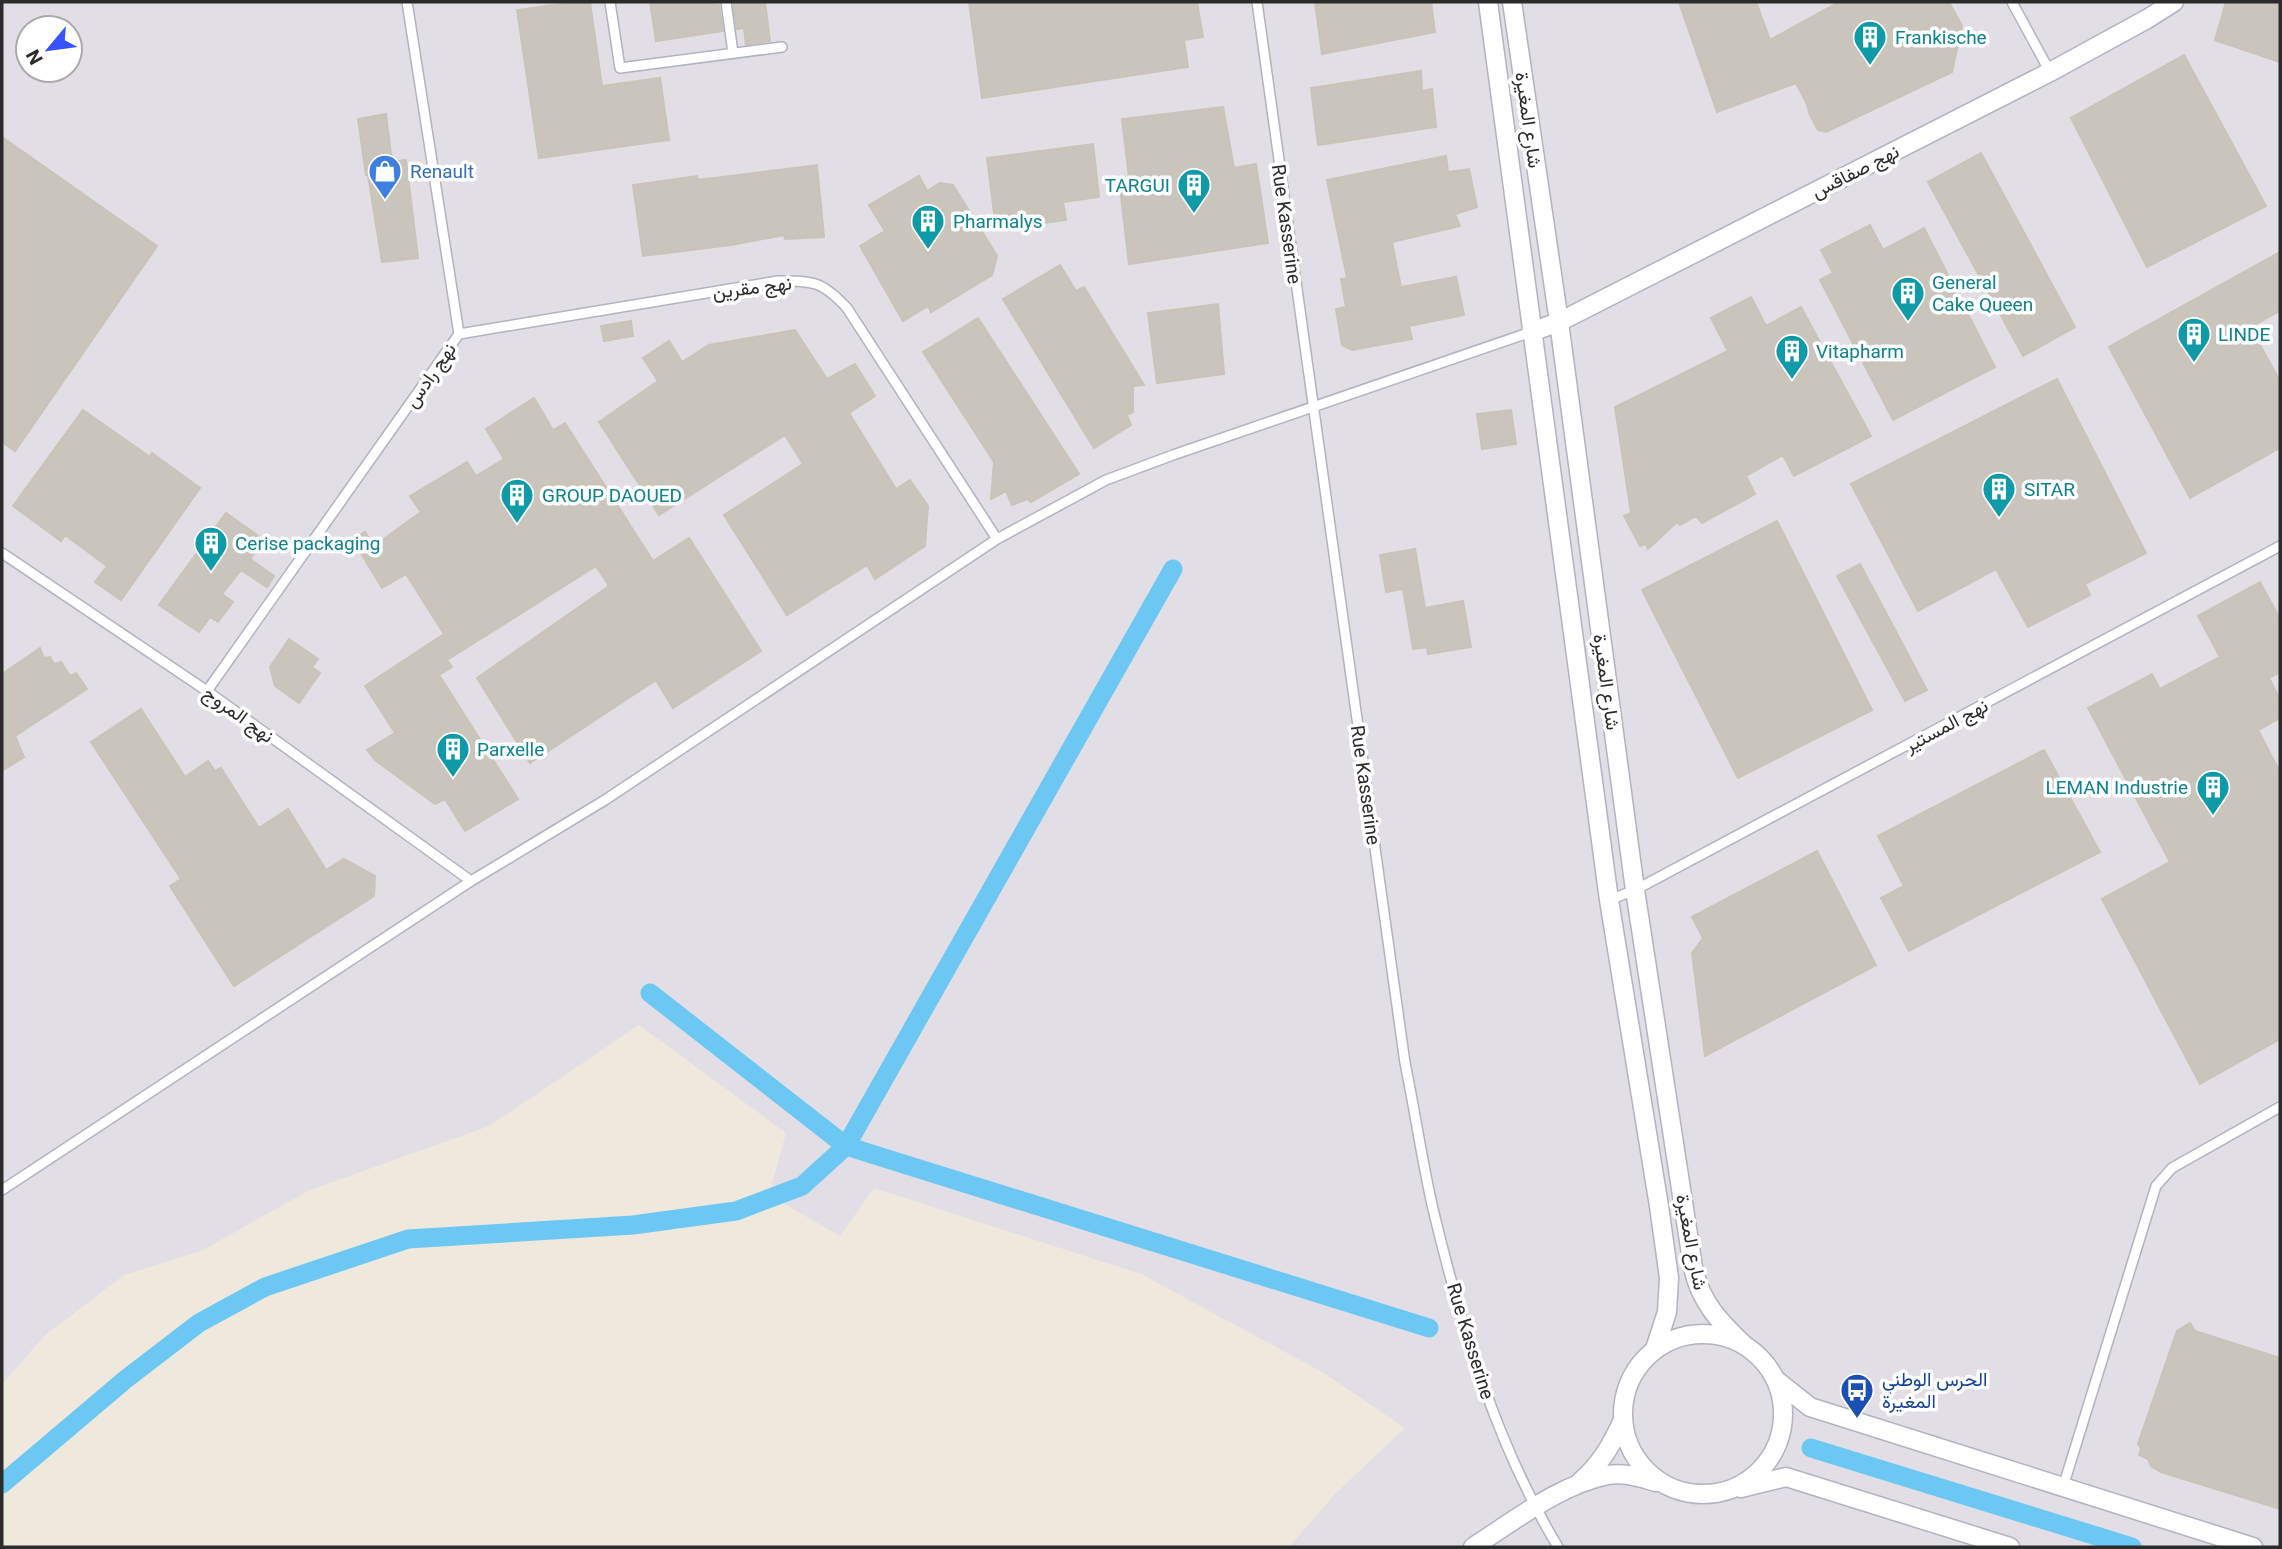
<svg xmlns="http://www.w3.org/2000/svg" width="2282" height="1549" font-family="Roboto,Vazirmatn,sans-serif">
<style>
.industrial{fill:#e1dee6;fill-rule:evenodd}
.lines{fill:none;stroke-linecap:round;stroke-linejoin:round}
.canal{stroke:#6cc7f3;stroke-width:19}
.building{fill:#c9c5bd;stroke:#c9c4b7;stroke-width:2}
.lane-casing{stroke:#b1b3c0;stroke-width:12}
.street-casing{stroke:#b1b3c0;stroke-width:21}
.lane{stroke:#fff;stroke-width:9}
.street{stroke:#fff;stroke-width:18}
.labels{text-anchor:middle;stroke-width:7;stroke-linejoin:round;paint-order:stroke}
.culture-label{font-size:19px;fill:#0d838f;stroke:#fff;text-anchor:start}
.street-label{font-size:19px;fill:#2b2b2b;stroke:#fff}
.shop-label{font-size:19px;fill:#366cbe;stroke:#fff;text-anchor:start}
.transit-label{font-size:19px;fill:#164399;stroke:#fff;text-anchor:start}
</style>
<rect width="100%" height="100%" fill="#eee8dd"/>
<path class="industrial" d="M 2,2 L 2280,2 L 2280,1547 L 1289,1547 L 1334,1495 L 1405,1428 L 1324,1373 L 1141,1274 L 874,1188 L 840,1236 L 769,1195 L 786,1133 L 639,1025 L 489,1126 L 310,1190 L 201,1251 L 124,1275 L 44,1336 L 2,1384 ZM 28,28 L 70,28 L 70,70 L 28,70 Z"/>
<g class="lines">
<path class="canal" d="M 650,993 L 846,1146 L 1429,1328
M 1811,1448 L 2132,1547
M 2,1484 L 126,1379 L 199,1323 L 265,1287 L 408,1239 L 633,1225 L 736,1211 L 802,1186 L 846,1146 L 1173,569"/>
</g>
<path class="building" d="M 577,2 L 590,2 L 602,86 L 660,78 L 669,140 L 539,158 L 517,10 Z
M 650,2 L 713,2 L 714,5 L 719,5 L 723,31 L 656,41 Z
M 748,2 L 765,2 L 770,41 L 746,45 L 744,28 L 737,29 L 733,3 Z
M 969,2 L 1197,2 L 1203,37 L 1184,40 L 1188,67 L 982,98 Z
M 1315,2 L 1431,2 L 1435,32 L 1322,54 Z
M 1679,2 L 1756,2 L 1770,40 L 1839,2 L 1949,2 L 1962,26 L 1952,72 L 1826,132 L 1818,130 L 1810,115 L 1806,102 L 1796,83 L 1717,112 Z
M 2226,2 L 2280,2 L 2280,62 L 2215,40 Z
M 2184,55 L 2266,206 L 2147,267 L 2071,118 Z
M 1421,71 L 1422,91 L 1432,89 L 1436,127 L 1318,145 L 1311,88 Z
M 1223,107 L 1234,168 L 1256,164 L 1268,243 L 1129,264 L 1120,188 L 1130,186 L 1122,119 Z
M 386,114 L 392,162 L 406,160 L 418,258 L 382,262 L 368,175 L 366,175 L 358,119 Z
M 2,137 L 157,246 L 15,451 L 2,442 Z
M 1093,144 L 1099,197 L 1063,202 L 1066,220 L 996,229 L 987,158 Z
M 1981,153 L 2075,327 L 2023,356 L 1928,182 Z
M 1446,156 L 1448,172 L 1469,169 L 1477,207 L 1455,214 L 1460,226 L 1392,242 L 1401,287 L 1456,277 L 1464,315 L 1409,326 L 1412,339 L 1352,350 L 1342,345 L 1336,309 L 1346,307 L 1341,279 L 1347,278 L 1327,180 Z
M 817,165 L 824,237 L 785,239 L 784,235 L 731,245 L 643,256 L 633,185 L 697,176 L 698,180 Z
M 919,176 L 927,191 L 940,183 L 953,185 L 997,256 L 992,275 L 931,312 L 928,306 L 903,321 L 860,246 L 885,231 L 869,205 Z
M 1870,225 L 1883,250 L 1924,228 L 1995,367 L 1893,420 L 1820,280 L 1833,273 L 1821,250 Z
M 2280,252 L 2280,311 L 2250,327 L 2280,381 L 2280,448 L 2190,498 L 2109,347 Z
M 1060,265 L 1076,291 L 1084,287 L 1144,385 L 1133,386 L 1133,412 L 1127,415 L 1131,425 L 1094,448 L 1003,299 Z
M 1751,297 L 1766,326 L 1801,307 L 1871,436 L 1794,476 L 1783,455 L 1746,476 L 1755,494 L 1702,523 L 1696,516 L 1680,525 L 1677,522 L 1648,549 L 1646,544 L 1640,546 L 1624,516 L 1631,513 L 1615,407 L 1728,351 L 1711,318 Z
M 1218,304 L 1224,374 L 1157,383 L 1148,313 Z
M 978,318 L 1079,474 L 1031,502 L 1027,499 L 1012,505 L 1006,491 L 991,499 L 994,462 L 923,352 Z
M 631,321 L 633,336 L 604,341 L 601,326 Z
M 795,330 L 827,379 L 855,364 L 875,396 L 849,413 L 896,489 L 910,480 L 928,506 L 925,546 L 875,579 L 867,565 L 787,615 L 724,515 L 803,464 L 785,435 L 659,515 L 599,422 L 658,381 L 643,358 L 669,341 L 682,362 L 709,345 Z
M 2057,379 L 2146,553 L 2085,584 L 2090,595 L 2028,627 L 1996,569 L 1918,611 L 1851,484 Z
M 534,398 L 553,430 L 565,423 L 653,561 L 689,538 L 761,651 L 673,708 L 656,680 L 530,763 L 477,678 L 609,586 L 596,566 L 447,660 L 452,667 L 439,675 L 518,799 L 465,831 L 445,799 L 435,804 L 375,760 L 367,750 L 395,733 L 365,686 L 444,634 L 406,574 L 382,588 L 353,540 L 365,532 L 374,546 L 421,512 L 410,496 L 467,462 L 476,476 L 504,459 L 486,429 Z
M 83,410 L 150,457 L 152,453 L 200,488 L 121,600 L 95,582 L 107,566 L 65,535 L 61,541 L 13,506 Z
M 1511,410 L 1516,444 L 1482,449 L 1477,414 Z
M 226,513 L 264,540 L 250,559 L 274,576 L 267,587 L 241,570 L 222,594 L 233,602 L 218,622 L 210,617 L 199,632 L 159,605 Z
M 1777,521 L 1872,710 L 1738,778 L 1642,590 Z
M 1415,549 L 1425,608 L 1463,601 L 1471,647 L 1428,654 L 1427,647 L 1413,649 L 1403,589 L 1386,592 L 1380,555 Z
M 1860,564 L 1927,690 L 1905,701 L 1837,576 Z
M 2260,582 L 2280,619 L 2280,672 L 2269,678 L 2280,700 L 2280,718 L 2258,730 L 2280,772 L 2280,1039 L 2200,1084 L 2102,899 L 2170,862 L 2088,708 L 2152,674 L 2160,689 L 2220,657 L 2198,616 Z
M 289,639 L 318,659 L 312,667 L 320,673 L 299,703 L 275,686 L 270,667 Z
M 40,648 L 44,658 L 50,657 L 54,664 L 61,662 L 70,676 L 76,673 L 87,689 L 15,736 L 24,757 L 2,771 L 2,674 Z
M 141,709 L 185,777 L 208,761 L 215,771 L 221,768 L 259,828 L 288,809 L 326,870 L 344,859 L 375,876 L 374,896 L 234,986 L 170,886 L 181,879 L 91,742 Z
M 2044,750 L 2100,852 L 1909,951 L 1881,898 L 1904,886 L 1878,836 Z
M 1817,851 L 1876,965 L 1705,1056 L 1692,953 L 1703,938 L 1692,917 Z
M 2190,1323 L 2195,1331 L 2280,1358 L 2280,1509 L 2161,1472 L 2151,1466 L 2148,1459 L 2139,1455 L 2141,1449 L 2138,1444 L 2177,1331 Z"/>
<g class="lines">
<defs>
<path id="lane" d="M 610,2 L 620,68 L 782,47
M 726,2 L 733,53
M 1257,2 L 1405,1063 C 1415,1111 1422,1161 1433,1209 C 1461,1326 1496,1444 1558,1547
M 2012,2 L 2050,72
M 459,334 L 778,281 C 814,281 822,281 847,308 L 997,539
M 2,553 L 207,691 L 471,881
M 207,691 L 459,334 L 407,2
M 1609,900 L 1635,890 L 2280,546
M 2,1190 L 471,881 L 605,800 L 997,539 L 1106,480 L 1173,455 L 1531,332
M 2063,1487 L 2156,1186 L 2172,1168 L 2280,1107"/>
<path id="street" d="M 1488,2 L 1609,900 L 1659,1206 L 1669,1278 L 1667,1312 L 1655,1349
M 1512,2 L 1559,322 L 1635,890 L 1693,1267 C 1700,1302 1720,1322 1744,1345
M 1531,332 L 1559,322 L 2050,72 L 2147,19 L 2174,2
M1623 1414a80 80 0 1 1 160 0a80 80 0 1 1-160 0Z
M 1776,1380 L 1810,1407 L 2253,1547
M 1580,1482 C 1601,1464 1612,1444 1623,1420
M 1741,1488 L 1786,1477 L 2010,1547
M 1473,1547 C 1514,1521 1559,1485 1608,1475 C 1624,1472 1641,1478 1656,1482"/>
</defs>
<use href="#lane" class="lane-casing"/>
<use href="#street" class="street-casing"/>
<use href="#lane" class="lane"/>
<use href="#street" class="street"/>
</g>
<defs>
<symbol id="building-pin" viewBox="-11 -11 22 30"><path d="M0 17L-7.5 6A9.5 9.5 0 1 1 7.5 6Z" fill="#0f9aa8" stroke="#fff"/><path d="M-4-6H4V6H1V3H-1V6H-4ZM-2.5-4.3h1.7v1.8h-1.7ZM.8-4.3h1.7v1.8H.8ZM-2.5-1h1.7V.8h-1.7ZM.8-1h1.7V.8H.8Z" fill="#fff"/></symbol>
<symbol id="shop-pin" viewBox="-11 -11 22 30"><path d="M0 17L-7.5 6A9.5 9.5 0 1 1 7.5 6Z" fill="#3f7fe0" stroke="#fff"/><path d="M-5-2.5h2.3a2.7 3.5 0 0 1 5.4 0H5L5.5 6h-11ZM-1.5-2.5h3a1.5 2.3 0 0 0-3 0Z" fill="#fff"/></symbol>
<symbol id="bus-pin" viewBox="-11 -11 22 30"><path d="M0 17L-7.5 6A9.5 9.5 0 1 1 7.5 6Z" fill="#1a4fb4" stroke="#fff"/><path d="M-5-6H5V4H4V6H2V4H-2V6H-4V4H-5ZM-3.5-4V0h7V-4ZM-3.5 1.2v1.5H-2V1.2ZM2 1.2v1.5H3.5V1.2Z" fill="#fff"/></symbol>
</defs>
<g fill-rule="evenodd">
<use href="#building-pin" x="1851" y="18" width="38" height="52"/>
<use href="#shop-pin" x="366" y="152" width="38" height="52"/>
<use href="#building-pin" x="1175" y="166" width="38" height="52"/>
<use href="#building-pin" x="909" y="202" width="38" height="52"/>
<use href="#building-pin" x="1889" y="274" width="38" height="52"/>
<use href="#building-pin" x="2175" y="315" width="38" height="52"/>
<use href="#building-pin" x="1773" y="332" width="38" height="52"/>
<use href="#building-pin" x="1980" y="470" width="38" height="52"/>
<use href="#building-pin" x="498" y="476" width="38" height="52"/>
<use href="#building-pin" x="192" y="524" width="38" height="52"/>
<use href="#building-pin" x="434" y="730" width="38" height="52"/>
<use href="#building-pin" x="2194" y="768" width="38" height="52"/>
<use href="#bus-pin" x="1838" y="1371" width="38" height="52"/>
</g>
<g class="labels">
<g class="culture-label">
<text x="1895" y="44">Frankische</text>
<text x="1170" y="192" text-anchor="end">TARGUI</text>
<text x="953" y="228">Pharmalys</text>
<text x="1932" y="289">General<tspan x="1932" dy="22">Cake Queen</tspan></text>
<text x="2218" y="341">LINDE</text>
<text x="1816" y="358">Vitapharm</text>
<text x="2024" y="496">SITAR</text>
<text x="542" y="502">GROUP DAOUED</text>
<text x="235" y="550">Cerise packaging</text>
<text x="477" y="756">Parxelle</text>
<text x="2188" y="794" text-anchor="end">LEMAN Industrie</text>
</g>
<g class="street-label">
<text transform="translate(1529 120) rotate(82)" y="7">شارع المغيرة</text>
<text transform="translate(1855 171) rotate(-27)" y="7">نهج صفاقس</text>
<text transform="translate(1287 224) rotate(82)" y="7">Rue Kasserine</text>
<text transform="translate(752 287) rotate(-7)" y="7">نهج مقرين</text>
<text transform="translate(430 375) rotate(-55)" y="7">نهج رادس</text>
<text transform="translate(1607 682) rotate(82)" y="7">شارع المغيرة</text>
<text transform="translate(239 714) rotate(36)" y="7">نهج المروج</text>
<text transform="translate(1946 725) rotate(-28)" y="7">نهج المستير</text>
<text transform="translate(1366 785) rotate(82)" y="7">Rue Kasserine</text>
<text transform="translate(1692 1242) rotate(79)" y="7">شارع المغيرة</text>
<text transform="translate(1471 1341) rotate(73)" y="7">Rue Kasserine</text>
</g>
<g class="shop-label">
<text x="410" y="178">Renault</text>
</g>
<g class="transit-label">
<text x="1882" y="1386">الحرس الوطني<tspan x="1882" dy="22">المغيرة</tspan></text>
</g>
</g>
<rect width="2282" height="1549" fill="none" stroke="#2b2b2b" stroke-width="7"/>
<g transform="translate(49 49) rotate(241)"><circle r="33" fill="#ffffff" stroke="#aaaaaa" stroke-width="2"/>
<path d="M0-5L12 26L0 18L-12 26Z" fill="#3952ff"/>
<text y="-10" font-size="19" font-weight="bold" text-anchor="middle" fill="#2b2b2b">N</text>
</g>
</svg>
